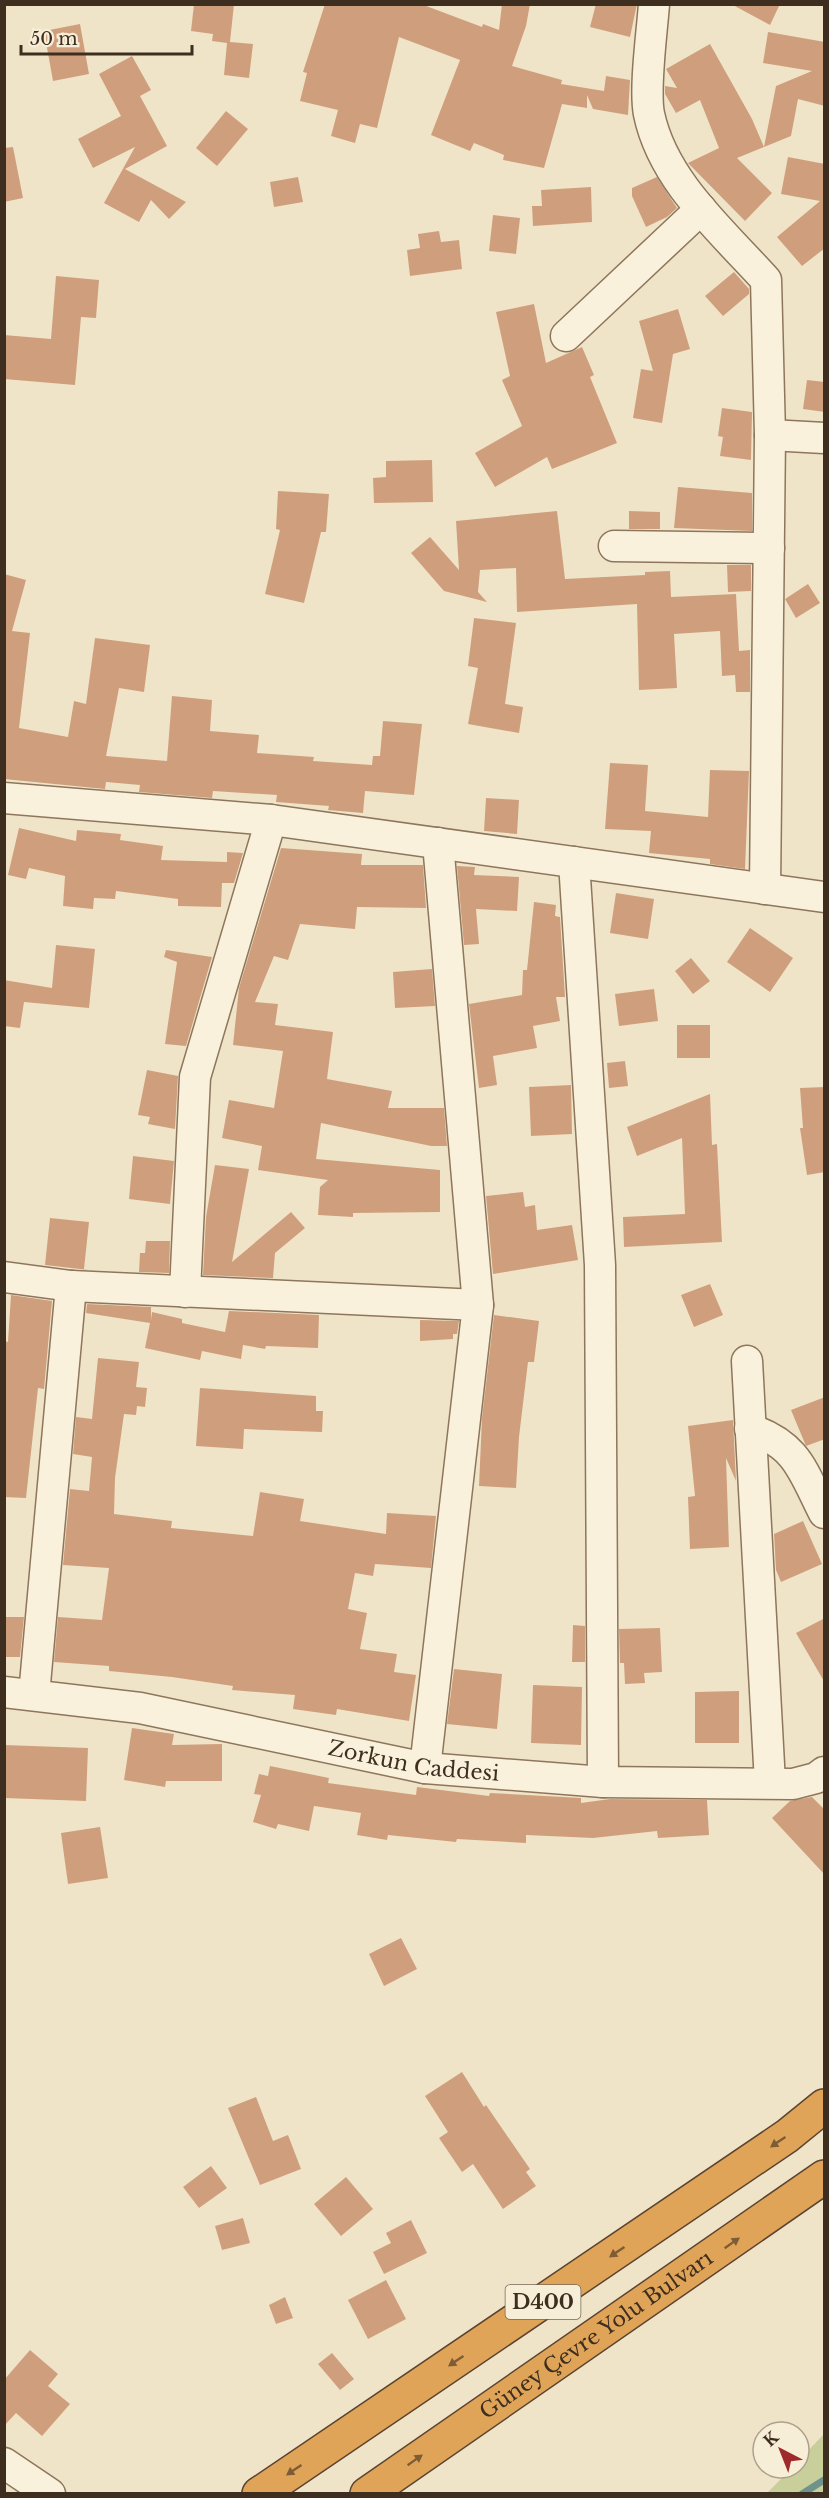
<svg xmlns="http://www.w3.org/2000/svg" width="829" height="2498" font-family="'Libre Baskerville',serif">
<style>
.green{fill:#c9cf9b}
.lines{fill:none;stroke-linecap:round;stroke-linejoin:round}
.stream{stroke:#6f938a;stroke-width:7}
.building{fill:#cf9f7d}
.minor-casing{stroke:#8d765c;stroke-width:33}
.highway-casing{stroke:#5b4430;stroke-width:36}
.minor{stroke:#faf1dc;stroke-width:30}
.highway{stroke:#e0a458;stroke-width:33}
.oneway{fill:#7e5d36}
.labels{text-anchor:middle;stroke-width:4.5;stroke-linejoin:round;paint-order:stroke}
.shield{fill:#f7eed8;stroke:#756857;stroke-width:1.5}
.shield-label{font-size:20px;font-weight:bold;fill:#3d2e20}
.street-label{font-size:21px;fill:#3d2e20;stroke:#f7eed8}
</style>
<rect width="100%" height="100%" fill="#f0e4c8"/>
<path class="green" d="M 824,2434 L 824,2493 L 767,2493 L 792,2468 L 799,2468 L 799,2460 Z"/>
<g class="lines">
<path class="stream" d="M 802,2494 L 824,2480"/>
</g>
<path class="building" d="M 194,4 L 234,4 L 230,42 L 253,44 L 249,78 L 224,75 L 227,43 L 212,41 L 213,34 L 191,31 Z
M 325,4 L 421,4 L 482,27 L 483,24 L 499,30 L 502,4 L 530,4 L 526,26 L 512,66 L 562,80 L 561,84 L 604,91 L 606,76 L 630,80 L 628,115 L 593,109 L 587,95 L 587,108 L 562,104 L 544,168 L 503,160 L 504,155 L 474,143 L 470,151 L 431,135 L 460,60 L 399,37 L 377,128 L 360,124 L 355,143 L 331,136 L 338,110 L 300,101 L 307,73 L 303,72 Z
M 596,4 L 637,4 L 630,37 L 590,27 Z
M 731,4 L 780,4 L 770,25 Z
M 80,24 L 89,74 L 53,81 L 44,31 Z
M 768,32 L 825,42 L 825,106 L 798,99 L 791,136 L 764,147 L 776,86 L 812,71 L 763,63 Z
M 710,44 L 752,119 L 764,147 L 737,158 L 772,193 L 745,221 L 688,163 L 719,148 L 700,100 L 676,113 L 665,94 L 665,86 L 677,88 L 666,69 Z
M 132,56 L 151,90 L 140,96 L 167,146 L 125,169 L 186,202 L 169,219 L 151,200 L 139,222 L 104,203 L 135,147 L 93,168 L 78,139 L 121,116 L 99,74 Z
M 226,111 L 248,129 L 217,166 L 196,148 Z
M 13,147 L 23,198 L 4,202 L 4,148 Z
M 788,157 L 825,164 L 825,248 L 802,266 L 777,237 L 820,201 L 781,194 Z
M 298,177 L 303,202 L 274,207 L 270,182 Z
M 657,177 L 677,208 L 667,217 L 646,227 L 632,196 L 632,188 Z
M 591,187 L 592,222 L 533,226 L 532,206 L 542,206 L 541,190 Z
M 493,215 L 520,218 L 516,254 L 489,251 Z
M 439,231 L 441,242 L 459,240 L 462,269 L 410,276 L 407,250 L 420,248 L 418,234 Z
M 734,272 L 749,289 L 749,294 L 723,316 L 705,296 Z
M 56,276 L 99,280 L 96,318 L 81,317 L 75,385 L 4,379 L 4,335 L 51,339 Z
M 534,304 L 546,363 L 582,347 L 594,375 L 590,377 L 617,443 L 552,469 L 547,457 L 495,487 L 475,453 L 522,426 L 502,380 L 510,376 L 496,312 Z
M 678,309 L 690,349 L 673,354 L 662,423 L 633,418 L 641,369 L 653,371 L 639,321 Z
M 807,380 L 825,382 L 825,412 L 803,409 Z
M 722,408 L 752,412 L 751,460 L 720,456 L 723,437 L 718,436 Z
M 432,460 L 433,502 L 374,503 L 373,478 L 386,477 L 386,461 Z
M 678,487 L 752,493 L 752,531 L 674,528 Z
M 278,491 L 329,494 L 326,532 L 321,532 L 304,603 L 265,594 L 280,530 L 276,529 Z
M 557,511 L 565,579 L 645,575 L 645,572 L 670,571 L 671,597 L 736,594 L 739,651 L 750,650 L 750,692 L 736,692 L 735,675 L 722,676 L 720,631 L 674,634 L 677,688 L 639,690 L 637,604 L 517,612 L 516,568 L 480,570 L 478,592 L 487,602 L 444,591 L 411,553 L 430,537 L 459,570 L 456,521 Z
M 629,511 L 660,512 L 660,529 L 629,529 Z
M 727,565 L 751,565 L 751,591 L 728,592 Z
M 4,574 L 26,580 L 12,631 L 30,633 L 19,728 L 68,737 L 74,701 L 86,704 L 95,638 L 150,645 L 144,692 L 119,688 L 106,756 L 167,761 L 172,696 L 212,700 L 210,731 L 259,735 L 257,753 L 314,757 L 313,761 L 372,765 L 373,756 L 380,756 L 383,721 L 422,724 L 414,795 L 365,791 L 363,813 L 328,810 L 329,806 L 276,802 L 277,795 L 213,791 L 212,798 L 139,792 L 140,785 L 106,782 L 105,789 L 4,779 Z
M 808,584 L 820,603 L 796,618 L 785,599 Z
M 474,618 L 516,623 L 505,704 L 523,707 L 519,733 L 468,724 L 478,668 L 468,666 Z
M 610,763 L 648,765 L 645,811 L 708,817 L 710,770 L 749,771 L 745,869 L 710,864 L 710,859 L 649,853 L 651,831 L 605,829 Z
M 486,798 L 519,800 L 517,834 L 484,831 Z
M 19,828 L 76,841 L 77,830 L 121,834 L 120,840 L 163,846 L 161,860 L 227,862 L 227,852 L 243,853 L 234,883 L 222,883 L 221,907 L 178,906 L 178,899 L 116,891 L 115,899 L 94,898 L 93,909 L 63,906 L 65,876 L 29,868 L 26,879 L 8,875 Z
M 281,848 L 362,854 L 361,865 L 423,865 L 426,908 L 357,907 L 355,929 L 300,924 L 288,960 L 274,956 L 255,1002 L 278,1004 L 275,1025 L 333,1032 L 327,1079 L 392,1091 L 388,1108 L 444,1108 L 447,1146 L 431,1146 L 321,1123 L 316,1159 L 440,1170 L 440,1212 L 353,1213 L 353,1217 L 318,1215 L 320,1187 L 328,1180 L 258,1170 L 262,1146 L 222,1138 L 229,1100 L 274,1108 L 283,1051 L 233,1045 L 239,988 Z
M 457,866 L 475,867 L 474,875 L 519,877 L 517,911 L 476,909 L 479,944 L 464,945 Z
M 616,893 L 654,899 L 648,939 L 610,933 Z
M 534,902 L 556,905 L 555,916 L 560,917 L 565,997 L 556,997 L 560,1021 L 533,1026 L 537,1048 L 493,1056 L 497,1085 L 479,1088 L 469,1004 L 522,995 L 523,970 L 527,970 Z
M 750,928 L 793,958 L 770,992 L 727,962 Z
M 56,945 L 95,949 L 89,1008 L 24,1002 L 20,1028 L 4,1026 L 4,980 L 52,988 Z
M 166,950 L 212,957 L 186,1046 L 165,1044 L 177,962 L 164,957 Z
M 691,958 L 710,981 L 693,994 L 675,971 Z
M 432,969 L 435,1006 L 395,1008 L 393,972 Z
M 654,989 L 658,1021 L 619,1026 L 615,994 Z
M 677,1025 L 710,1025 L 710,1058 L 677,1058 Z
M 625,1061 L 628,1086 L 609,1088 L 607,1063 Z
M 147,1070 L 178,1076 L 175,1129 L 148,1124 L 150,1117 L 138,1115 Z
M 571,1085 L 572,1134 L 531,1136 L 529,1087 Z
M 825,1087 L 825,1172 L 807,1175 L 800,1128 L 803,1128 L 800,1088 Z
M 710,1094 L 712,1145 L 717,1144 L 722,1242 L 624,1247 L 623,1217 L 685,1214 L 682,1138 L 637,1156 L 627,1127 Z
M 133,1156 L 174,1161 L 170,1204 L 129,1199 Z
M 215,1165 L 249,1169 L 232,1262 L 291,1212 L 305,1228 L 275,1253 L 273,1278 L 203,1275 L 206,1217 Z
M 523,1192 L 525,1207 L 535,1205 L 537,1230 L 572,1225 L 578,1260 L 493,1274 L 486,1196 Z
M 50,1218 L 89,1222 L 84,1269 L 89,1270 L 45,1265 Z
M 146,1241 L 170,1241 L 169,1273 L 139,1272 L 140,1253 L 145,1253 Z
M 710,1284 L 723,1315 L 694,1327 L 681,1295 Z
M 11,1295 L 52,1301 L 44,1389 L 38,1388 L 26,1498 L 4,1497 L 4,1341 L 8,1342 Z
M 87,1304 L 151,1307 L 151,1320 L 152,1312 L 182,1319 L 182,1323 L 225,1332 L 229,1311 L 319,1315 L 318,1348 L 266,1346 L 265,1349 L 243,1345 L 241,1359 L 202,1351 L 200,1360 L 145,1348 L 150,1323 L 86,1313 Z
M 494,1315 L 539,1321 L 534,1362 L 528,1362 L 519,1437 L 516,1488 L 479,1486 L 482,1418 Z
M 420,1320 L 459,1321 L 457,1334 L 453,1334 L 453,1339 L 420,1341 Z
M 98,1358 L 139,1362 L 136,1387 L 147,1388 L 145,1407 L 137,1406 L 136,1415 L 124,1414 L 115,1478 L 114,1514 L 172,1521 L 171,1528 L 253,1536 L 260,1492 L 304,1499 L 300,1521 L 386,1534 L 387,1513 L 436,1516 L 431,1568 L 375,1564 L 373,1576 L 355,1573 L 348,1609 L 367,1613 L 360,1649 L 397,1654 L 394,1672 L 416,1675 L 409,1721 L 337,1709 L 336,1715 L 293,1709 L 295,1695 L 232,1690 L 233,1686 L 172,1677 L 109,1671 L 109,1666 L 54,1662 L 58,1617 L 102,1620 L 109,1568 L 63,1565 L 70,1489 L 89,1491 L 92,1457 L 73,1454 L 76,1417 L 92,1419 Z
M 200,1388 L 316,1396 L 316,1411 L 323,1411 L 322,1432 L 244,1429 L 243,1449 L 196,1446 Z
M 825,1397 L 825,1439 L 806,1446 L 791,1410 Z
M 733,1420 L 736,1481 L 726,1458 L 729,1547 L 690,1549 L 688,1497 L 695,1496 L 688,1426 Z
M 803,1521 L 822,1564 L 781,1582 L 776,1570 L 774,1534 Z
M 4,1617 L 24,1617 L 20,1657 L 4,1657 Z
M 825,1618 L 825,1683 L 796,1633 Z
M 573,1625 L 585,1626 L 585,1662 L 572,1662 Z
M 660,1628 L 662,1672 L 644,1673 L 645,1683 L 625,1684 L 624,1663 L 620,1663 L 619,1629 Z
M 454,1669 L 502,1674 L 497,1729 L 447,1724 Z
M 533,1685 L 582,1687 L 581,1745 L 531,1743 Z
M 739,1691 L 739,1743 L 695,1743 L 695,1692 Z
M 132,1728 L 174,1734 L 172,1745 L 222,1744 L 222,1781 L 166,1781 L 165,1787 L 124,1780 Z
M 4,1745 L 88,1748 L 86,1801 L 4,1798 Z
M 270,1766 L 329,1778 L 328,1783 L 416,1795 L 417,1787 L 489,1796 L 490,1793 L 581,1798 L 581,1803 L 610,1799 L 707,1800 L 709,1835 L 658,1838 L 657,1831 L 593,1838 L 526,1835 L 526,1843 L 457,1839 L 456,1842 L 388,1835 L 387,1840 L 357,1835 L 361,1813 L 314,1806 L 309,1831 L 278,1824 L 276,1829 L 253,1822 L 261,1795 L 254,1794 L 259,1774 L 268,1776 Z
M 812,1797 L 825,1810 L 825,1875 L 772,1818 L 790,1801 Z
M 100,1827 L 108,1878 L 68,1884 L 61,1833 Z
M 401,1938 L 417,1969 L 384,1986 L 369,1954 Z
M 462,2072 L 484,2107 L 486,2105 L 530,2169 L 526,2172 L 536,2186 L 503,2209 L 473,2164 L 462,2172 L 439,2138 L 448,2132 L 425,2096 Z
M 256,2097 L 273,2141 L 288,2135 L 301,2169 L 260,2185 L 228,2108 Z
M 211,2166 L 227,2188 L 199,2208 L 183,2187 Z
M 346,2177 L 373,2209 L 341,2236 L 314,2204 Z
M 243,2218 L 250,2243 L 222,2250 L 215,2226 Z
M 411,2220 L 427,2253 L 384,2274 L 373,2252 L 391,2243 L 386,2233 Z
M 386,2280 L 406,2319 L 368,2339 L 348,2300 Z
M 285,2297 L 293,2318 L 276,2324 L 269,2305 Z
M 30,2350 L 58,2374 L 48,2386 L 70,2404 L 42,2436 L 16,2413 L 4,2426 L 4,2380 Z
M 332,2353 L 354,2379 L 340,2390 L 318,2364 Z"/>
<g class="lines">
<defs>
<g id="minor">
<path d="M 654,4 C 652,32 644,89 649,114 C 663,181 721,230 766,280 L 770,435 L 765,889"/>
<path d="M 566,336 L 701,209"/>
<path d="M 770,435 L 824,438"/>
<path d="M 614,546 L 769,548"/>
<path d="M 4,798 L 271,820 L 824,897"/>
<path d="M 574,862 L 600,1265 L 603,1782"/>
<path d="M 4,1277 L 71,1286 L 478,1305"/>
<path d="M 185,1292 L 195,1077 L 271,820"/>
<path d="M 747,1361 L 770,1783"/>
<path d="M 750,1429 C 798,1445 803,1472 824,1513"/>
<path id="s1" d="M 4,1692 L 140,1708 L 425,1768 L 603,1782 L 793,1784 L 816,1778 L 824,1772"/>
<path d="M 34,1695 L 71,1286"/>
<path d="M 425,1768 L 478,1305 L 438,843"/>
<path d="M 4,2463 L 50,2494"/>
</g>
<g id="highway">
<path d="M 259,2494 L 787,2136 L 824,2106"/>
<path id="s2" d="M 367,2494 L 824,2177"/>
</g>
</defs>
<use href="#minor" class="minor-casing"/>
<use href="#highway" class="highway-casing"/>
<use href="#minor" class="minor"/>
<use href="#highway" class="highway"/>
</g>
<defs><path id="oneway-solid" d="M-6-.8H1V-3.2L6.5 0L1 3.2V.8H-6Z" transform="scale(1.5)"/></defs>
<g class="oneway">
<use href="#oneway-solid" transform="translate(778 2142) rotate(146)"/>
<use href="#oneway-solid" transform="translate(732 2243) rotate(-35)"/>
<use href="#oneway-solid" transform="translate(617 2252) rotate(146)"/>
<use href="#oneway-solid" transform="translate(456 2361) rotate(146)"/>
<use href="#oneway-solid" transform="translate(415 2460) rotate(-35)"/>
<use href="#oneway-solid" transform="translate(294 2470) rotate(146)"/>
</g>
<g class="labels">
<rect class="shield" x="505.5" y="2285" width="75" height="34" rx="4.5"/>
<g class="shield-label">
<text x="543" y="2309">D400</text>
</g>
<g class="street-label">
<text dy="7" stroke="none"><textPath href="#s1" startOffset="416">Zorkun Caddesi</textPath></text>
<text dy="7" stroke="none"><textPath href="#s2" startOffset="279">Güney Çevre Yolu Bulvarı</textPath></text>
</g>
</g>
<rect width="829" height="2498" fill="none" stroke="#3d2e20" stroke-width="12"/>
<g transform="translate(781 2450) rotate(318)"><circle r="28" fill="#f7eed8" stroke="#ada18e" stroke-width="1.5"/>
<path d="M0-4.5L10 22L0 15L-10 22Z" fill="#9e2a2b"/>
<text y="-9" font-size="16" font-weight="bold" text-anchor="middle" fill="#3d2e20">K</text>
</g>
<path d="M21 45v9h171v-9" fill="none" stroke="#3d2e20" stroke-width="3"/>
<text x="30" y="45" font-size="18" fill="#3d2e20" stroke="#f7eed8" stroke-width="4.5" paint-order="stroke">50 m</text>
</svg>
